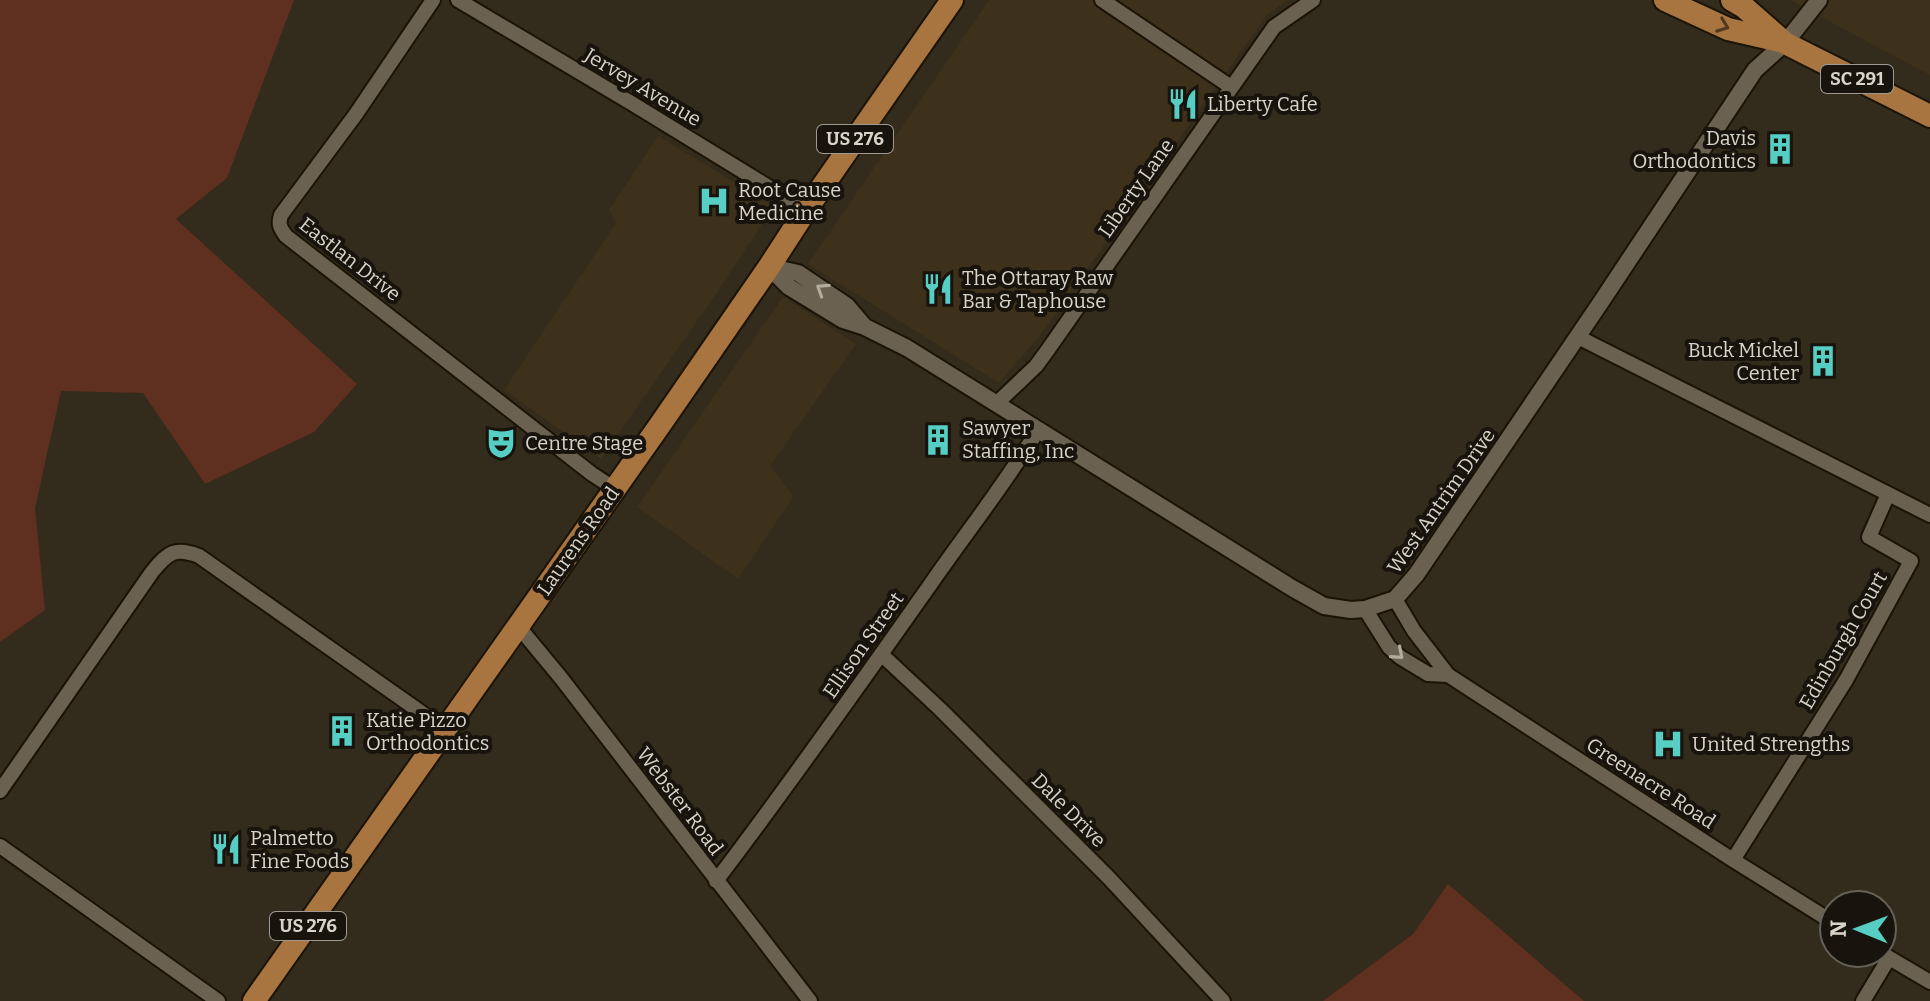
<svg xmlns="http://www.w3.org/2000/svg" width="1930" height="1001" font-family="Bitter,serif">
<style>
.built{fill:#3d311b}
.green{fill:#5f2f1f}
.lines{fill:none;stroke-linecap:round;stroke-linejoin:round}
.minor-casing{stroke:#1b1305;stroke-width:18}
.tertiary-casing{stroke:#1b1305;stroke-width:20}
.primary-casing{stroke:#1b1305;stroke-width:26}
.minor{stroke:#6b6150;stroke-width:14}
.tertiary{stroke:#6b6150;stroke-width:16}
.primary{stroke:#a87440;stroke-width:22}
.oneway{stroke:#523a21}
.oneway2{stroke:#b2ac9f}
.labels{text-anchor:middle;stroke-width:8;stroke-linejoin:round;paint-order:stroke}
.shield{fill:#18140d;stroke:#9f9a91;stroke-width:2}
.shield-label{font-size:18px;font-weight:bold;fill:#d9d4ca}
.street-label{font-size:20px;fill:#d9d4ca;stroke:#18140d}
.poi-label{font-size:20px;fill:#d9d4ca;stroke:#18140d;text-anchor:start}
</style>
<rect width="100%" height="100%" fill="#332b1b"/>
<path class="built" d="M 989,0 L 1288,0 L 1266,16 L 1042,333 L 999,383 L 808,264 Z
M 1791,0 L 1930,0 L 1930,75 L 1817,15 Z
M 658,136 L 774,206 L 716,294 L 601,459 L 504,390 L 616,223 L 609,210 Z
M 783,297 L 856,344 L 770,466 L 794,496 L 738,579 L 637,507 Z"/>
<path class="green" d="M 0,0 L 294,0 L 227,178 L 176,219 L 357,384 L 314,432 L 205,484 L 143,393 L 61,391 L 35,508 L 45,610 L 0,642 Z
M 1448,884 L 1584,1001 L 1323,1001 L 1413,934 Z"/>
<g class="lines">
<defs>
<path id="minor" d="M 433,0 L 356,114 L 281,215 C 278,224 280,228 286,236 L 592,474 L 615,489
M 458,0 L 633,104 L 806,210
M 1102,0 L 1231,87
M 1578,337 L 1930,515
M 996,404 L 1036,366 L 1047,351 L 1274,27 L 1313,0
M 1395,599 L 1414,631 L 1448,675 L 1733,860 L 1834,923
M 1365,609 L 1389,647 L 1400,657 L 1428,674 L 1448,675
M 518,626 L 561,678 L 810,1001
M 881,654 L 940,709 L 1109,878 L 1223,1001
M 0,791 L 152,572 C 168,552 175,547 199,556 L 446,730
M 0,846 L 218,1001
M 1733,860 L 1846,680 L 1911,561 L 1869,537 L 1888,494
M 716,881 C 790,784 860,684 930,585 C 966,533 1005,484 1038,430
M 1881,953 L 1930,982
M 1863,1001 L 1889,958"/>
<path id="tertiary" d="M 769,267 L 789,287 L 843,320 L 865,327 L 907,348 L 1292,588 L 1324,606 L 1351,610 L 1365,609 L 1395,599 L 1416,575 L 1601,302 L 1755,70 L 1785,43 L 1819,0
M 771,267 L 798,273 L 847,306 L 864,326"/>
<path id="primary" d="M 1665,0 L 1728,29 L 1780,41
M 1732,0 L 1744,7 L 1785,43 L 1930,116
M 254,1001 L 662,422 L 769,267 L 806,210 L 952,0"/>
</defs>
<use href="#minor" class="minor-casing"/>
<use href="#tertiary" class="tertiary-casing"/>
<use href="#primary" class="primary-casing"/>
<use href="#minor" class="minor"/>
<use href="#tertiary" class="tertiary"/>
<use href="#primary" class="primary"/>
</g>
<defs><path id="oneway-chevron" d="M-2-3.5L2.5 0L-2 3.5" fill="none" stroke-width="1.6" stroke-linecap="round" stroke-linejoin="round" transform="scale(2)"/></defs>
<use class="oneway" href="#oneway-chevron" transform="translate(1723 26) rotate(21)"/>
<g class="oneway2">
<use href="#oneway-chevron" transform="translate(822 289) rotate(-147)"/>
<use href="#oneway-chevron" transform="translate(1398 654) rotate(41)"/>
</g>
<defs>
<symbol id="restaurant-bare" viewBox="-9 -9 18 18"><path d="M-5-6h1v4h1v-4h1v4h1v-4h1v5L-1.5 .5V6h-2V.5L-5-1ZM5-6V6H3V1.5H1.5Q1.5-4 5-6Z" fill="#56cec4" stroke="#18140d" stroke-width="2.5" paint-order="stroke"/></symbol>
<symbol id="building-bare" viewBox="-9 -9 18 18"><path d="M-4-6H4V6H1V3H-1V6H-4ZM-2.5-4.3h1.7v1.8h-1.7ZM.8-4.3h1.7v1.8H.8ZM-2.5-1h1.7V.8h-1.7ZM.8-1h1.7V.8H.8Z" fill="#56cec4" stroke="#18140d" stroke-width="2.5" paint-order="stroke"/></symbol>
<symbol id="hospital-bare" viewBox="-9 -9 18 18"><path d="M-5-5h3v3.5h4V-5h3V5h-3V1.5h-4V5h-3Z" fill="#56cec4" stroke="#18140d" stroke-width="2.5" paint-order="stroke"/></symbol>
<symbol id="theatre-bare" viewBox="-9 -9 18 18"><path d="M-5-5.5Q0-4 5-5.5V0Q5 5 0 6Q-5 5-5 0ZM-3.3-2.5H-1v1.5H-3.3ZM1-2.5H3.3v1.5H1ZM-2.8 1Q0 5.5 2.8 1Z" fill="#56cec4" stroke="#18140d" stroke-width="2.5" paint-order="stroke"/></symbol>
</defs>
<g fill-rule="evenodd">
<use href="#restaurant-bare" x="1161" y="82" width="44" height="44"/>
<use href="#building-bare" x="1758" y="127" width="44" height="44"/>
<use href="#hospital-bare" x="692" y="179" width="44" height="44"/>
<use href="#restaurant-bare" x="916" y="267" width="44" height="44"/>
<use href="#building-bare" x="1801" y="339" width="44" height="44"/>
<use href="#building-bare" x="916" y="418" width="44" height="44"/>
<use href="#theatre-bare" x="479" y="421" width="44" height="44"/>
<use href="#building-bare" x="320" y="709" width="44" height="44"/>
<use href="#hospital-bare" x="1646" y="722" width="44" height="44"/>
<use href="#restaurant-bare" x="204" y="827" width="44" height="44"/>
</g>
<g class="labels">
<g class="shield">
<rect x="1821" y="65" width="72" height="28" rx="6"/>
<rect x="817" y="125" width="76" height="28" rx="6"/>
<rect x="270" y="912" width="76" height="28" rx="6"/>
</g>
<g class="shield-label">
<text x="1857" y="85">SC 291</text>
<text x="855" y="145">US 276</text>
<text x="308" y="932">US 276</text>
</g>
<g class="street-label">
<text transform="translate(643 87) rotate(31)" y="7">Jervey Avenue</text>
<text transform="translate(1136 188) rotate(-55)" y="7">Liberty Lane</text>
<text transform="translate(350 259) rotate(38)" y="7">Eastlan Drive</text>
<text transform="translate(1441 501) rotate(-55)" y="7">West Antrim Drive</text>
<text transform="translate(578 541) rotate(-55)" y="7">Laurens Road</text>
<text transform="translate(1843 640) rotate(-60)" y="7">Edinburgh Court</text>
<text transform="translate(863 645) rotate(-55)" y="7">Ellison Street</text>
<text transform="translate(1651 783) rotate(33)" y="7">Greenacre Road</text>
<text transform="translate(680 801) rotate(53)" y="7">Webster Road</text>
<text transform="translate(1069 810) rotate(45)" y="7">Dale Drive</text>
</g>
<g class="poi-label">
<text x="1207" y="111">Liberty Cafe</text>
<text x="1756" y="145" text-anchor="end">Davis<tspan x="1756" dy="23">Orthodontics</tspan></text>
<text x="738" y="197">Root Cause<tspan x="738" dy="23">Medicine</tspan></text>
<text x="962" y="285">The Ottaray Raw<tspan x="962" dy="23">Bar &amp; Taphouse</tspan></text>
<text x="1799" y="357" text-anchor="end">Buck Mickel<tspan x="1799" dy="23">Center</tspan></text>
<text x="962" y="435">Sawyer<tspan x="962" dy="23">Staffing, Inc</tspan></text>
<text x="525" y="450">Centre Stage</text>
<text x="366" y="727">Katie Pizzo<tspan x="366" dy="23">Orthodontics</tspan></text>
<text x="1692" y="751">United Strengths</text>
<text x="250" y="845">Palmetto<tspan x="250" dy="23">Fine Foods</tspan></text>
</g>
</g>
<g transform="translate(1858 929) rotate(271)"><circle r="38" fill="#18140d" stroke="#656159" stroke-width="2"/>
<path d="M0-6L14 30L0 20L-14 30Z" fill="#56cec4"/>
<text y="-12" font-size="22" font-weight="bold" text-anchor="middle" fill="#d9d4ca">N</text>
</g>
</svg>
